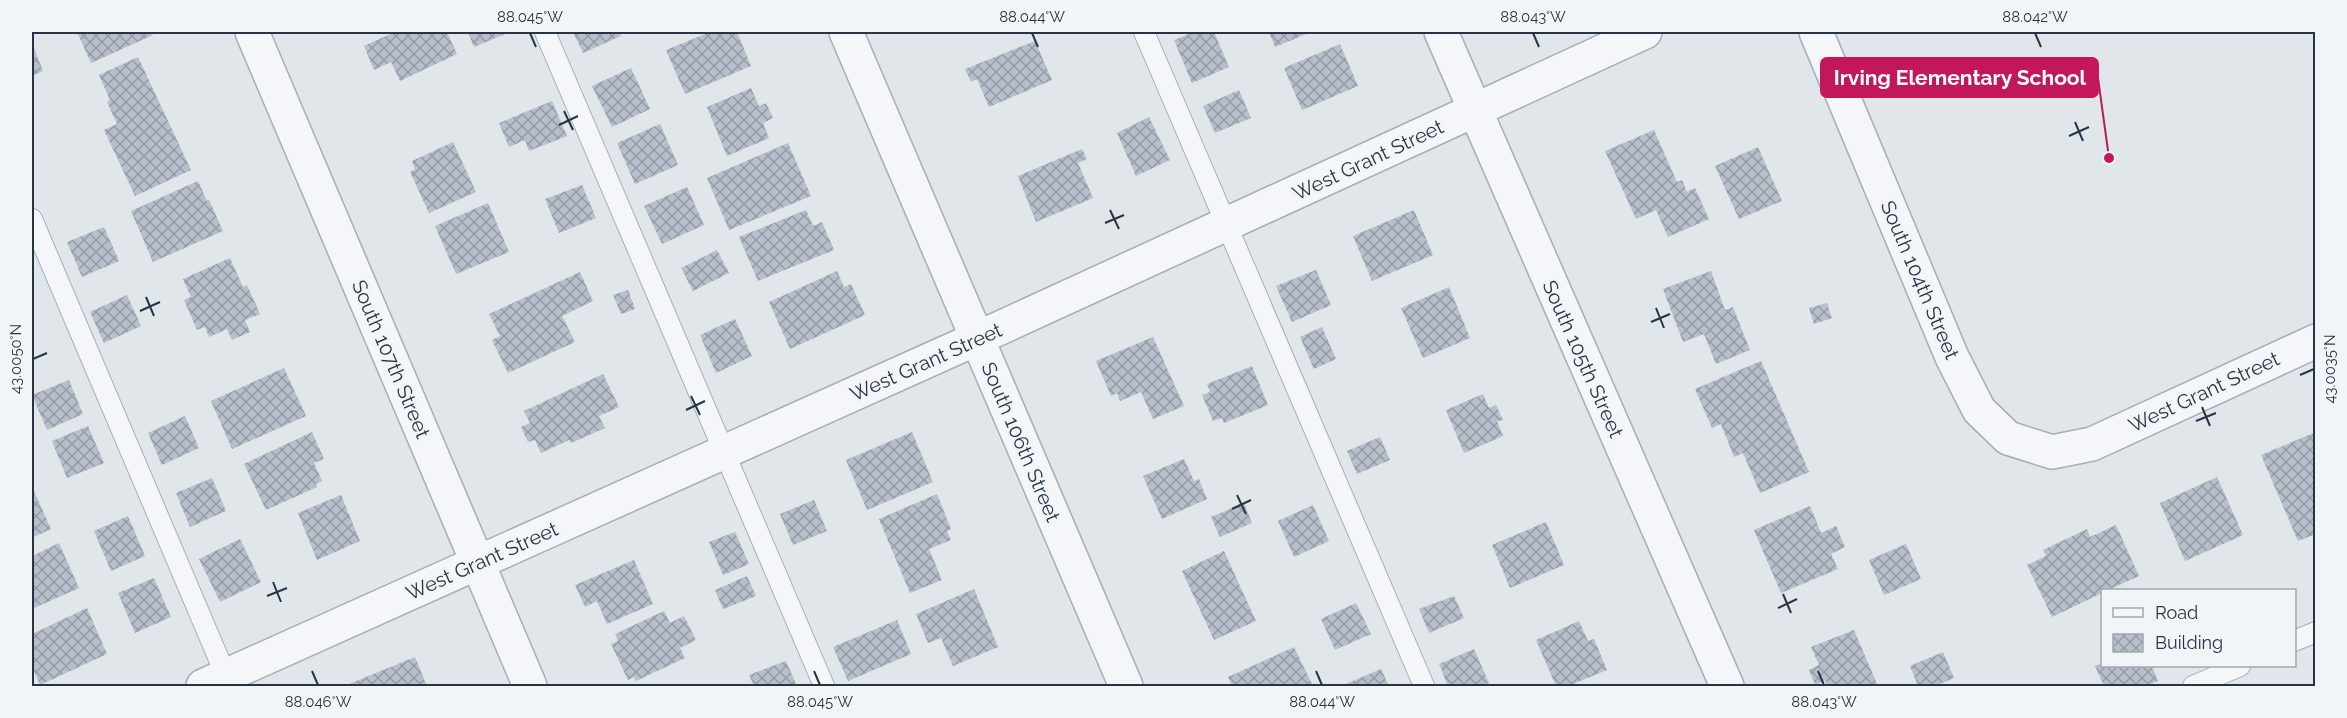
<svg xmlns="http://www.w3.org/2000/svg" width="2347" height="718" font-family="Raleway,sans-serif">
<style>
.building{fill:url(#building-cross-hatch)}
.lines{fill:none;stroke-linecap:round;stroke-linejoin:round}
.service-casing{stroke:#a6adb6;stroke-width:22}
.minor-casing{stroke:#a6adb6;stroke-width:36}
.service{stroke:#f4f6f9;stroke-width:20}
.minor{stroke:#f4f6f9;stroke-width:33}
.ticks{fill:none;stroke:#283445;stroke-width:2}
.labels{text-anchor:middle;stroke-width:5;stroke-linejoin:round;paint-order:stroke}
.street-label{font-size:20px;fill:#283445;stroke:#f1f5f8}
.leader{fill:none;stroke:#c2185b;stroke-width:2}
.callout-dot{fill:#c2185b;stroke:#f1f5f8;stroke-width:2}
.callout{fill:#c2185b;stroke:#c2185b;stroke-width:2}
.callout-label{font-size:21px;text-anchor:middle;font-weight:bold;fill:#fff}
.neatline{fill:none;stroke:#283445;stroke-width:2}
.ticks-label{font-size:15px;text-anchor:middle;fill:#283445}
</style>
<defs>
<pattern id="building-cross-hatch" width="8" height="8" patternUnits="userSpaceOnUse" patternTransform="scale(1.5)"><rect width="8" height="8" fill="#b8bfca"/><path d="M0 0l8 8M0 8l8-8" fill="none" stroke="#969ca6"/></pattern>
</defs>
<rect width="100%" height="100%" fill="#e1e6eb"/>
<path class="building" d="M 77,32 L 151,32 L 153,35 L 91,63 Z
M 395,32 L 447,32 L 457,54 L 400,81 L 391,62 L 374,70 L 364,46 Z
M 468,32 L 510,32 L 474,47 Z
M 573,32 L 619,32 L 621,36 L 583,53 Z
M 710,32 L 737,32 L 751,66 L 685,94 L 666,50 Z
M 1194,32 L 1214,32 L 1229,67 L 1192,83 L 1174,40 Z
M 1269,32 L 1311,32 L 1275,47 Z
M 1035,41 L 1052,80 L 989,107 L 977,79 L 971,82 L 965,69 Z
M 32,43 L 43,71 L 32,76 Z
M 1340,44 L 1358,86 L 1302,110 L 1284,68 Z
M 138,57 L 191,170 L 135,196 L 104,130 L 117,124 L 107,102 L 110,100 L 99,75 Z
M 631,68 L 650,109 L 612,127 L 592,86 Z
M 751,88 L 759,106 L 766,103 L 773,118 L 763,123 L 769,138 L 727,156 L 707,107 Z
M 1239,90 L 1251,118 L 1215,133 L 1203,106 Z
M 552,101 L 567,136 L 529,151 L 525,140 L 509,147 L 499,123 Z
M 1149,117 L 1170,160 L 1136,176 L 1117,133 Z
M 660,124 L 678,165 L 635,184 L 617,143 Z
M 1654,130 L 1677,182 L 1682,180 L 1687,192 L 1695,188 L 1709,219 L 1668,237 L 1656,210 L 1636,219 L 1605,151 Z
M 453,142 L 476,192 L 429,213 L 410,172 L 415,169 L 412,161 Z
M 788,143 L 811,196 L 729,230 L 707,178 Z
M 1758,147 L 1782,201 L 1739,219 L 1715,166 Z
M 1082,149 L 1087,159 L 1078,163 L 1093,198 L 1036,222 L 1018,176 Z
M 198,181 L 207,201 L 209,200 L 223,231 L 153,262 L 131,211 Z
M 582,185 L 596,218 L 559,233 L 545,199 Z
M 687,187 L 704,225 L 662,244 L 644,206 Z
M 488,203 L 509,252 L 456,274 L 435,226 Z
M 806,210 L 813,226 L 822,222 L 834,250 L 758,281 L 739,237 Z
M 1414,210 L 1433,255 L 1372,281 L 1353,236 Z
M 104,227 L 119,261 L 82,277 L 67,242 Z
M 717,250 L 729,273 L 693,291 L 681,268 Z
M 230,258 L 243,287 L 247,285 L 260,314 L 245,320 L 250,332 L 232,340 L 227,329 L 209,337 L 205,327 L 197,330 L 184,300 L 191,297 L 183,279 Z
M 1316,270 L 1331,305 L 1292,322 L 1276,286 Z
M 837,271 L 844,287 L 851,284 L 865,315 L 790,349 L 769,302 Z
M 1711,271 L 1725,310 L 1733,307 L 1750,350 L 1716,364 L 1704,334 L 1683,342 L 1663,289 Z
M 580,272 L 593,301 L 562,316 L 575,342 L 508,373 L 492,340 L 500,336 L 489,314 Z
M 1449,287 L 1470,338 L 1423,358 L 1401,308 Z
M 628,290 L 635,309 L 621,314 L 613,295 Z
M 127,295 L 141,326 L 104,343 L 90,312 Z
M 1827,303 L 1832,318 L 1814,324 L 1809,308 Z
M 735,319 L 752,356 L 716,373 L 700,335 Z
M 1322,327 L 1336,359 L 1314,369 L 1300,337 Z
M 1153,337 L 1184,406 L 1153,419 L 1141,392 L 1120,401 L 1117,393 L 1111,396 L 1096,361 Z
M 1761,361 L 1809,472 L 1760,493 L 1743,453 L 1734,457 L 1721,424 L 1712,428 L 1695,389 Z
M 1252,366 L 1268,405 L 1224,423 L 1222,418 L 1213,421 L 1202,395 L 1210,392 L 1207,384 Z
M 284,368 L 306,416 L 232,449 L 211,401 Z
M 603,374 L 619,407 L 599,416 L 605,428 L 571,443 L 569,440 L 541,453 L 535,440 L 528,442 L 521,427 L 530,423 L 524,411 Z
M 69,380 L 83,414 L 47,430 L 32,395 Z
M 1483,394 L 1489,408 L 1496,405 L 1503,420 L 1497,421 L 1503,436 L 1464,453 L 1446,410 Z
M 185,416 L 199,448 L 162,465 L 148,433 Z
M 88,426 L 104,463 L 67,478 L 52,441 Z
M 312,432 L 324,459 L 314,463 L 322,481 L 316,484 L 317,487 L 266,510 L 244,464 Z
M 912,432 L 933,482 L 867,510 L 846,460 Z
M 2316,432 L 2316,534 L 2298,541 L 2261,455 Z
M 1380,437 L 1390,460 L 1357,474 L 1347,451 Z
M 1184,459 L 1194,481 L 1199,479 L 1207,499 L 1162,519 L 1143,476 Z
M 2217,477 L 2243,535 L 2185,561 L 2160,503 Z
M 212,478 L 226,511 L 190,527 L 176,493 Z
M 32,489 L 33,489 L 51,529 L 32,538 Z
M 937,494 L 951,529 L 947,531 L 951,540 L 929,549 L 942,580 L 910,593 L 879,519 Z
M 341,495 L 360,541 L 317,560 L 298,513 Z
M 814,500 L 827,531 L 793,545 L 780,514 Z
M 1244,503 L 1252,523 L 1220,537 L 1211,517 Z
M 1313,505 L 1329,541 L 1294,557 L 1278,521 Z
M 1810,506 L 1821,533 L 1836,526 L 1845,547 L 1831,554 L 1838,569 L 1781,593 L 1754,530 Z
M 128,516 L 145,556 L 111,571 L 94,531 Z
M 1546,522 L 1564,565 L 1510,588 L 1492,545 Z
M 2116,525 L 2139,576 L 2108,590 L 2102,590 L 2102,593 L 2052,617 L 2027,565 L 2046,556 L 2043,550 L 2087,529 L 2090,537 Z
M 735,532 L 749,564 L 723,575 L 709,542 Z
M 240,539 L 261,582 L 220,602 L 199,559 Z
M 59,543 L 79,588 L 32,609 L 32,556 Z
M 1906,544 L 1921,579 L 1884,595 L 1869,560 Z
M 1224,551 L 1256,621 L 1214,640 L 1182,571 Z
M 634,560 L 653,604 L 607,624 L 597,601 L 585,607 L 575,585 Z
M 747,576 L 756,596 L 723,609 L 715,590 Z
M 154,578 L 171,617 L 135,633 L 118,593 Z
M 974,589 L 998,647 L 953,666 L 941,638 L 928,643 L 916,614 Z
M 1454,596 L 1464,618 L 1429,633 L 1419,609 Z
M 1356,603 L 1371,634 L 1335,650 L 1321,619 Z
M 87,608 L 107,654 L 40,685 L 32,667 L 32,634 Z
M 664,611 L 670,623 L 684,616 L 696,640 L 680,648 L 685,658 L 636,681 L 634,677 L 628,680 L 611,644 L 618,641 L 615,634 Z
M 897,620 L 911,654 L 848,681 L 833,647 Z
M 1579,621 L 1588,641 L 1594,639 L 1607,670 L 1568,686 L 1556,686 L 1536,640 Z
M 1854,630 L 1877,684 L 1870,686 L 1828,686 L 1825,681 L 1815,685 L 1809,670 L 1819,665 L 1811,647 Z
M 1294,647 L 1313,686 L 1232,686 L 1228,677 Z
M 1474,649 L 1489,683 L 1480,686 L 1448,686 L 1439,664 Z
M 1943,652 L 1954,678 L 1935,686 L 1918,686 L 1910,666 Z
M 415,657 L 427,686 L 344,686 Z
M 786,661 L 797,686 L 754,686 L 749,675 Z
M 2102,663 L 2102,666 L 2152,666 L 2158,681 L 2145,686 L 2104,686 L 2095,666 Z
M 1381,669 L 1389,686 L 1341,686 Z"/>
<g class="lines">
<defs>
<path id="service" d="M 545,32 L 824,686
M 1144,32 L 1424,686
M 32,219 L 229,683
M 2294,641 L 2316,632
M 2193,686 L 2240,666"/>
<path id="minor" d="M 252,32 L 530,686
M 846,32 L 1126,686
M 1441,32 L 1727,686
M 1816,32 L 1952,357 L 1979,410 L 2008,438 L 2052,452 L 2092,444 L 2316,341
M 203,686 L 976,339 L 1645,32"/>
</defs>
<use href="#service" class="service-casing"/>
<use href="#minor" class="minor-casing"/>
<use href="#service" class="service"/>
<use href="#minor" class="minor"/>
</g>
<path class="ticks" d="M 530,33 L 536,47M 1032,33 L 1038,47M 1533,33 L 1539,47M 2035,33 L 2041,47M 564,111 L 573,130M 2075,122 L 2083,141M 559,125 L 578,116M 2069,136 L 2089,127M 1110,210 L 1119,229M 1105,223 L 1124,215M 146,297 L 154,316M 1656,308 L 1664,328M 140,311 L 160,302M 1651,322 L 1670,314M 33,359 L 47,353M 2300,375 L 2314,369M 691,396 L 700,415M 2202,407 L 2210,426M 686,410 L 705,401M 2196,421 L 2216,413M 1237,495 L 1246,514M 1232,509 L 1251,500M 273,582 L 281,602M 1783,594 L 1791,613M 267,596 L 287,588M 1778,608 L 1797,599M 312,671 L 318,685M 814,671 L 820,685M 1316,671 L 1322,685M 1818,671 L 1824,685"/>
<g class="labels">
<g class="street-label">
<text transform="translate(1368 160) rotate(-25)" y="7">West Grant Street</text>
<text transform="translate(1920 280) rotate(67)" y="7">South 104th Street</text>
<text transform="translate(391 359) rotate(67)" y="7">South 107th Street</text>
<text transform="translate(1583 359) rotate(66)" y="7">South 105th Street</text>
<text transform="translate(926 362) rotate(-24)" y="7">West Grant Street</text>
<text transform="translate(2204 392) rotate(-25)" y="7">West Grant Street</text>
<text transform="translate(1021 442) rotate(67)" y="7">South 106th Street</text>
<text transform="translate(482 561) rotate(-24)" y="7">West Grant Street</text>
</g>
</g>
<path class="leader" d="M2109 158L2098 78"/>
<circle class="callout-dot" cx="2109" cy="158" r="6"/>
<rect class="callout" x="1821" y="58" width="277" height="39" rx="6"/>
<g class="callout-label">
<text x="1960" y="85">Irving Elementary School</text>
</g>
<rect width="2347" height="718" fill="none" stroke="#f1f5f8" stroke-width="66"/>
<rect x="2101" y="589" width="195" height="78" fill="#f1f5f8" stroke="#a1a8b0" stroke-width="1.5"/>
<rect x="2113" y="608" width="30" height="9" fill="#f4f6f9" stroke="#a1a8b0" stroke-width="1.5"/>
<text x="2155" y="619" font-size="18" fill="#283445">Road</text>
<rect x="2113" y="634" width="30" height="18" fill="url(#building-cross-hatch)" stroke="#a1a8b0" stroke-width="1.5"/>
<text x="2155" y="649" font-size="18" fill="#283445">Building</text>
<rect x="33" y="33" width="2281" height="652" class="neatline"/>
<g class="ticks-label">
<text x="530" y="22">88.045°W</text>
<text x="1032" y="22">88.044°W</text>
<text x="1533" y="22">88.043°W</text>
<text x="2035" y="22">88.042°W</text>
<text transform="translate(16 359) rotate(-90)" y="5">43.0050°N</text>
<text transform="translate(2330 369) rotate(-90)" y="5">43.0035°N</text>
<text x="318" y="707">88.046°W</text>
<text x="820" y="707">88.045°W</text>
<text x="1322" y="707">88.044°W</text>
<text x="1824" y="707">88.043°W</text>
</g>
</svg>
